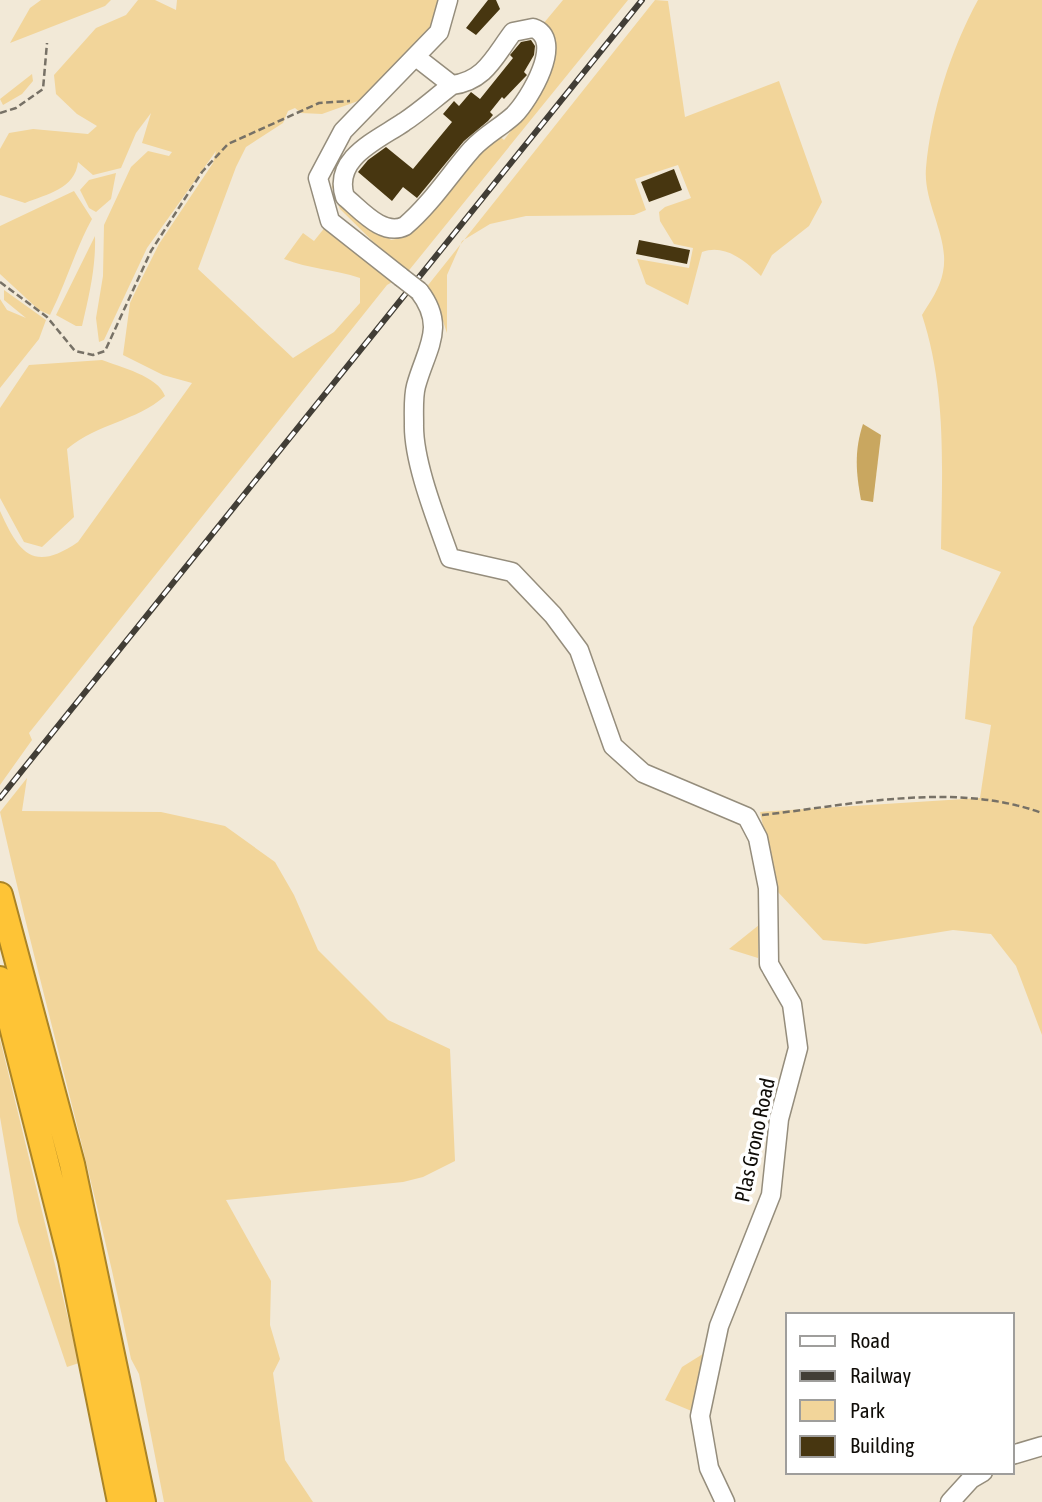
<svg xmlns="http://www.w3.org/2000/svg" width="1042" height="1502" font-family="'Asap Condensed',sans-serif">
<style>
.green{fill:#f2d59a}
.water{fill:#c9a760}
.building{fill:#473610}
.lines{fill:none;stroke-linecap:round;stroke-linejoin:round}
.minor-casing{stroke:#958d7c;stroke-width:21}
.highway-casing{stroke:#aa8426;stroke-width:28}
.path{stroke:#777166;stroke-width:2.5;stroke-dasharray:7 3.5;stroke-linecap:butt}
.minor{stroke:#fff;stroke-width:18}
.highway{stroke:#fec436;stroke-width:24}
.rail-casing{stroke:#423e36;stroke-width:6}
.rail{stroke:#fff;stroke-width:3.5;stroke-dasharray:10;stroke-linecap:butt}
.minor-bridge-casing{stroke:#958d7c;stroke-width:21;stroke-linecap:butt}
.minor-bridge{stroke:#fff;stroke-width:18}
.labels{text-anchor:middle;stroke-width:7;stroke-linejoin:round;paint-order:stroke}
.street-label{font-size:21px;fill:#0f0c07;stroke:#fff}
</style>
<rect width="100%" height="100%" fill="#f2e9d7"/>
<path class="green" d="M 41,0 L 111,0 L 105,6 L 10,43 L 30,8 Z
M 138,0 L 155,0 L 176,10 L 177,0 L 443,0 L 435,30 L 372,96 L 322,114 L 301,113 L 295,108 L 288,111 L 283,123 L 246,147 L 236,167 L 198,269 L 293,358 L 334,332 L 360,303 L 360,278 C 334,269 309,269 284,259 L 303,233 L 314,241 L 326,226 L 394,281 L 387,285 L 29,733 L 32,740 L 0,785 L 0,511 C 19,553 33,573 78,542 L 192,383 L 163,375 L 123,355 L 130,303 L 140,282 L 159,244 L 213,163 L 216,151 L 147,248 L 104,340 L 99,342 L 96,318 L 103,276 L 104,225 L 131,167 L 148,151 L 169,156 L 172,152 L 142,143 L 151,113 L 136,133 L 121,168 L 93,175 L 78,162 C 75,189 47,194 25,203 L 0,195 L 0,149 L 9,133 L 33,129 L 88,134 L 97,126 L 77,114 L 56,94 L 54,75 L 96,28 L 126,15 Z
M 563,0 L 628,0 L 406,274 L 340,209 L 332,187 L 337,154 L 336,176 L 360,214 L 391,240 L 406,237 L 494,132 L 504,140 L 545,86 L 553,33 L 543,24 Z
M 655,0 L 668,1 L 685,117 L 779,81 L 822,202 L 809,226 L 772,255 L 761,276 C 744,260 725,244 702,252 L 688,305 L 646,284 L 637,259 L 689,268 L 693,248 L 674,244 L 660,221 L 659,212 L 665,207 L 691,198 L 678,165 L 635,179 L 646,210 L 634,215 L 526,216 L 490,224 L 462,241 L 447,275 L 447,333 L 436,300 L 425,289 Z
M 978,0 L 1042,0 L 1042,1035 L 1016,966 L 991,934 L 953,930 L 866,944 L 823,940 L 777,891 L 760,812 L 980,798 L 991,725 L 965,719 L 973,627 L 1001,572 L 941,549 C 942,470 947,391 922,315 C 930,302 940,288 943,272 C 950,237 923,204 926,168 C 931,112 951,49 978,0 Z
M 32,74 L 33,81 L 22,94 L 3,105 L 0,99 Z
M 116,173 L 111,199 L 96,212 L 89,208 L 80,190 L 89,180 Z
M 74,191 L 92,219 C 75,250 66,283 50,315 L 39,310 L 0,274 L 0,226 Z
M 95,236 C 96,267 89,296 82,326 L 76,326 L 56,315 Z
M 4,290 L 46,320 L 39,339 L 0,388 L 0,299 L 7,310 L 26,318 L 4,300 Z
M 102,360 C 120,367 158,376 165,396 C 135,422 100,422 67,449 L 74,517 L 42,547 L 24,542 L 0,498 L 0,408 L 29,365 Z
M 27,778 L 22,811 L 161,812 L 225,826 L 275,862 L 294,895 L 318,950 L 388,1020 L 450,1049 L 455,1161 L 423,1177 L 403,1182 L 226,1200 L 271,1281 L 270,1325 L 280,1359 L 273,1373 L 285,1460 L 313,1502 L 164,1502 L 139,1374 L 131,1359 C 94,1176 41,995 0,812 Z
M 759,925 L 758,958 L 729,949 Z
M 0,1039 L 79,1363 L 67,1367 L 18,1222 L 0,1117 Z
M 706,1352 L 694,1412 L 665,1400 L 682,1367 Z"/>
<path class="water" d="M 863,424 L 881,435 L 873,502 L 861,500 C 856,473 854,451 863,424 Z"/>
<path class="building" d="M 488,0 L 496,0 L 500,9 L 476,35 L 466,28 Z
M 531,40 L 535,46 L 534,55 L 524,72 L 527,75 L 504,99 L 502,97 L 490,112 L 493,115 L 488,121 L 464,141 L 417,198 L 403,187 L 392,201 L 358,172 L 368,160 L 386,147 L 413,169 L 452,122 L 443,114 L 454,101 L 459,106 L 471,92 L 480,99 L 513,58 L 510,55 L 521,42 Z
M 674,169 L 682,190 L 649,202 L 641,182 Z
M 639,240 L 690,250 L 687,264 L 636,254 Z"/>
<g class="lines">
<defs>
<path id="minor" d="M 416,57 L 452,85 C 436,97 421,111 404,122 C 378,140 332,158 345,197 C 361,210 383,237 405,226 C 431,204 450,174 472,149 C 485,135 501,127 514,115 C 529,100 566,39 533,28 L 513,32 C 494,57 485,81 452,85
M 401,277 L 330,221 L 318,178 L 343,131 L 439,32 L 448,0
M 419,291 C 447,327 426,349 416,386 C 413,397 414,412 414,424 C 413,462 437,521 450,558 L 512,572 L 553,615 L 579,650 L 613,746 L 643,773 L 747,817 L 758,838 L 768,888 L 769,964 L 792,1004 L 798,1048 L 779,1119 L 771,1195 L 719,1326 L 700,1416 L 709,1468 L 725,1502
M 1012,1455 L 1042,1446
M 950,1502 L 971,1479 L 983,1472"/>
<path id="highway" d="M 0,895 L 72,1164 L 143,1502
M 0,979 L 71,1260 L 120,1502"/>
</defs>
<use href="#minor" class="minor-casing"/>
<use href="#highway" class="highway-casing"/>
<path class="path" d="M 0,113 L 16,108 L 43,89 L 47,43
M 0,282 L 47,317 L 75,351 L 93,355 L 105,351 L 151,251 L 202,172 L 228,144 L 319,103 L 350,101
M 762,815 C 852,805 954,781 1042,813"/>
<use href="#minor" class="minor"/>
<use href="#highway" class="highway"/>
<defs>
<path id="rail" d="M 0,798 L 642,0"/>
</defs>
<use href="#rail" class="rail-casing"/>
<use href="#rail" class="rail"/>
<defs>
<path id="minor-bridge" d="M 401,277 L 419,291"/>
</defs>
<use href="#minor-bridge" class="minor-bridge-casing"/>
<use href="#minor-bridge" class="minor-bridge"/>
</g>
<g class="labels">
<g class="street-label">
<text transform="translate(755 1140) rotate(-78)" y="7">Plas Grono Road</text>
</g>
</g>
<rect x="786" y="1313" width="228" height="161" fill="#ffffff" stroke="#9f9e9c" stroke-width="2"/>
<rect x="800" y="1336" width="35" height="10" fill="#ffffff" stroke="#9f9e9c" stroke-width="2"/>
<text x="850" y="1348" font-size="21" fill="#0f0c07">Road</text>
<rect x="800" y="1371" width="35" height="10" fill="#423e36" stroke="#9f9e9c" stroke-width="2"/>
<text x="850" y="1383" font-size="21" fill="#0f0c07">Railway</text>
<rect x="800" y="1400" width="35" height="21" fill="#f2d59a" stroke="#9f9e9c" stroke-width="2"/>
<text x="850" y="1418" font-size="21" fill="#0f0c07">Park</text>
<rect x="800" y="1436" width="35" height="21" fill="#473610" stroke="#9f9e9c" stroke-width="2"/>
<text x="850" y="1453" font-size="21" fill="#0f0c07">Building</text>
</svg>
